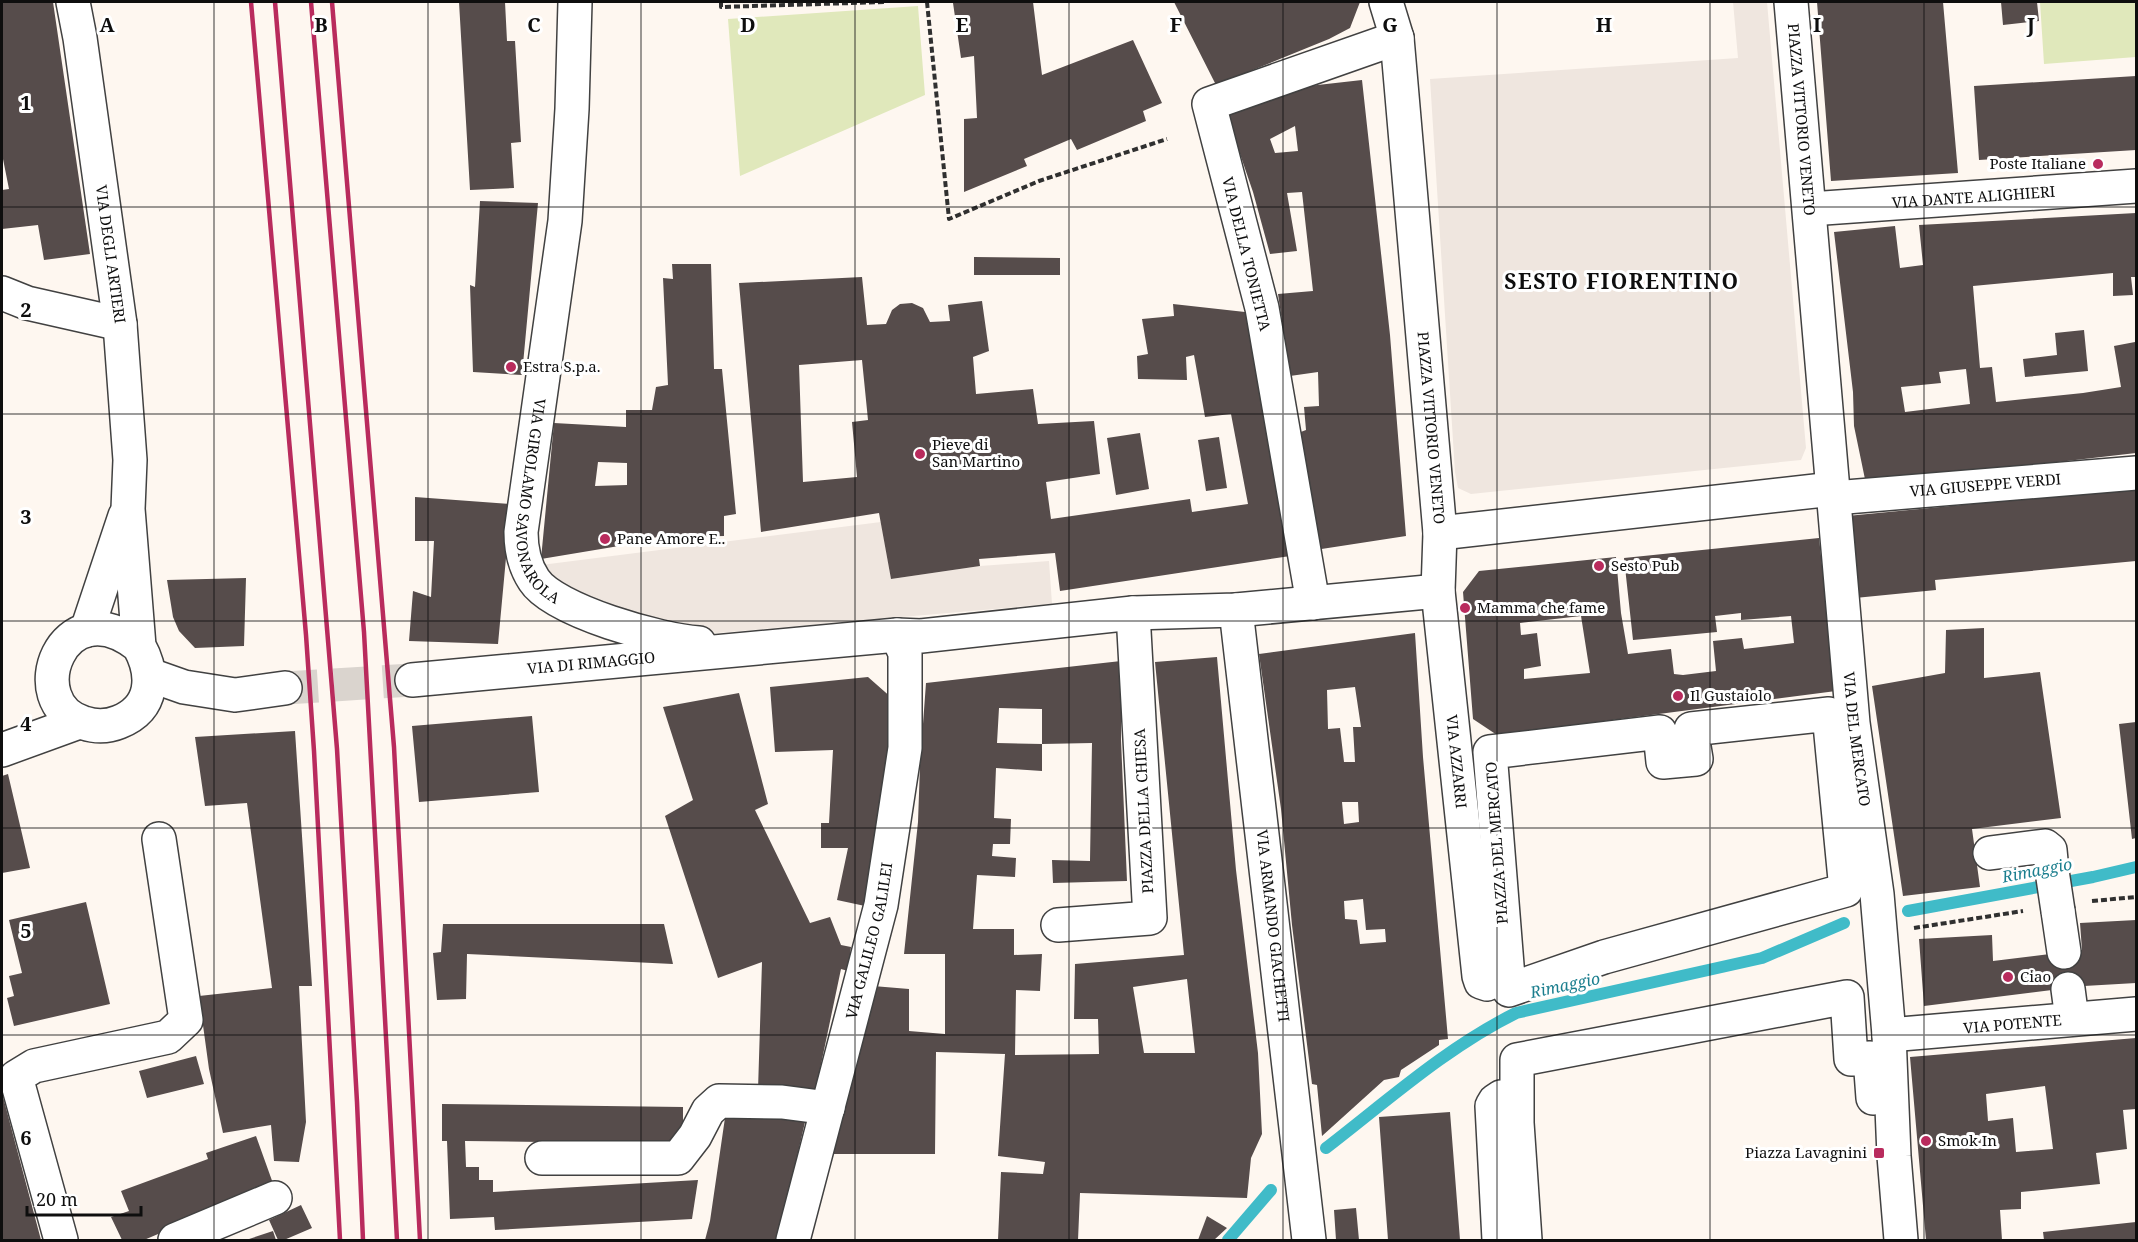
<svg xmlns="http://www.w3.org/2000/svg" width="2138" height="1242" font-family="'Noto Serif',serif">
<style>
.green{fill:#e0e8bb}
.plaza{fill:#efe6df}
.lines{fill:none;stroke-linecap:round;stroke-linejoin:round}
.stream{stroke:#40bbc8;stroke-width:12}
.building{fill:#564c4b;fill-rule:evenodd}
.minor-tunnel{stroke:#dad4ce;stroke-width:33;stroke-dasharray:33 16;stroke-linecap:butt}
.minor-casing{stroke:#414141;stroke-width:36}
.path{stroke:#303030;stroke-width:4;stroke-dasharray:6 3;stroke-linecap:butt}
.minor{stroke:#fff;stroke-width:33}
.rail{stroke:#b92b5d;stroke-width:4.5}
.minor-bridge-casing{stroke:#414141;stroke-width:36;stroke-linecap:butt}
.minor-bridge{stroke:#fff;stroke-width:33}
.grid{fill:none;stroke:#0e0e0e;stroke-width:1.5;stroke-opacity:0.55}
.poi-dot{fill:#b92b5d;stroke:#fff;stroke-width:2}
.labels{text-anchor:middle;stroke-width:6;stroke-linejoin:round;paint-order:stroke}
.street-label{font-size:15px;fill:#0e0e0e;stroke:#fff}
.poi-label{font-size:15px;fill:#0e0e0e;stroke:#fff;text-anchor:start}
.water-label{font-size:16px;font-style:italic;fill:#1b7e8e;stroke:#fff}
.district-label{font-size:21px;font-weight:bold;letter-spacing:1.5px;fill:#0e0e0e;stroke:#fff}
.grid-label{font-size:20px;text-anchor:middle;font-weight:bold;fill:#0e0e0e;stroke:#fff;stroke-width:6;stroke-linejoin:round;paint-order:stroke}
</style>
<rect width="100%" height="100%" fill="#fef7f0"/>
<path class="green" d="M 2040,2 L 2136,2 L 2136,57 L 2044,64 Z
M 918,6 L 925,95 L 740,176 L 728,19 Z"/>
<path class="plaza" d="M 1733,2 L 1767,2 L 1806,448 L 1801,460 L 1471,494 L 1458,488 L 1455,472 L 1430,79 L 1738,58 Z
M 881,522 L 891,579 L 980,566 L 1049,561 L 1052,604 L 717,633 L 651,625 L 562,588 L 541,565 Z"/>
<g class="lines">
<path class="stream" d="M 1908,911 L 2093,877 L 2136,867
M 1326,1148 C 1387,1101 1447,1047 1516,1013 L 1762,958 L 1844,923
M 1228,1240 L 1271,1190"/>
</g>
<path class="building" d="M 2,2 L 53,2 L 90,254 L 44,260 L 38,225 L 2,229 L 2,190 L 9,189 L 2,154 Z
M 459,2 L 505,2 L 507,41 L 515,41 L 521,142 L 511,143 L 514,188 L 470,190 Z
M 966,2 L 1033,2 L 1042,75 L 1133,40 L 1162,103 L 1143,111 L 1146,121 L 1077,150 L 1071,139 L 1024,159 L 1027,166 L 964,192 L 964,119 L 977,118 L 974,56 L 961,58 L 953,3 Z
M 1174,2 L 1360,2 L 1350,28 L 1329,39 L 1216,85 Z
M 1817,2 L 1943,2 L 1958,173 L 1831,181 Z
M 2001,2 L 2037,2 L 2039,21 L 2003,25 Z
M 2136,76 L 2136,150 L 1979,160 L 1974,86 Z
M 1362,80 L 1390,335 L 1406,536 L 1315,550 L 1298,433 L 1306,430 L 1304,407 L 1319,406 L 1318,372 L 1290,376 L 1278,294 L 1313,291 L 1302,192 L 1287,193 L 1297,251 L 1270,254 L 1253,192 L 1226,113 L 1291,88 ZM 1295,126 L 1298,151 L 1275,153 L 1270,139 Z
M 480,201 L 538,203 L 522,375 L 473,372 L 470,285 L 475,287 Z
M 2136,213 L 2136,277 L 2131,277 L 2133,295 L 2113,296 L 2113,273 L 1973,286 L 1980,368 L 1992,367 L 1996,402 L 2083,393 L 2121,387 L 2114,346 L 2135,342 L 2136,453 L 1866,484 L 1854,426 L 1853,392 L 1834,232 L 1895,226 L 1900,268 L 1923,265 L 1919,225 ZM 1966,369 L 1970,404 L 1905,412 L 1901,387 L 1941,383 L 1939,372 Z
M 974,257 L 1060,258 L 1060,275 L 974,275 Z
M 672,264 L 711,264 L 714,369 L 722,369 L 736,514 L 724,516 L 724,536 L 629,538 L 631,544 L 541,559 L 554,423 L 626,427 L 626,410 L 652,410 L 656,387 L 668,385 L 663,278 L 673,279 ZM 598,462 L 627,463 L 627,485 L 595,486 Z
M 862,277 L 867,325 L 886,324 L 892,310 L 900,304 L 912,303 L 923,308 L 930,322 L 950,321 L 948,305 L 982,301 L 989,351 L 973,357 L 976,394 L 1033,389 L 1038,424 L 1094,421 L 1100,474 L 1046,482 L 1051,519 L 1190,499 L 1192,512 L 1248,504 L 1231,414 L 1205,417 L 1194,355 L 1186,357 L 1187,380 L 1138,379 L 1137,356 L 1148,354 L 1142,319 L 1174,316 L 1173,304 L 1254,313 L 1297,555 L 1060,591 L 1055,553 L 979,559 L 980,566 L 891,579 L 879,513 L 761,532 L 739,283 ZM 862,360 L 868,420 L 852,422 L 857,477 L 803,482 L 799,365 Z
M 2084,330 L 2088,371 L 2025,377 L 2023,359 L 2057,355 L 2055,333 Z
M 1140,433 L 1149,489 L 1116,495 L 1107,438 Z
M 1219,437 L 1227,488 L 1206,491 L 1198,440 Z
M 2136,485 L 2136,561 L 1935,580 L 1936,590 L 1855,598 L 1847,516 L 2044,497 Z
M 415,497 L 511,504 L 498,644 L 409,641 L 413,591 L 431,597 L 434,541 L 415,541 Z
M 1819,538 L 1836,691 L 1497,735 L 1473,719 L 1463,592 L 1479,571 L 1616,557 L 1621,613 L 1628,654 L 1671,649 L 1674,674 L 1683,675 L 1716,671 L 1713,641 L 1742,638 L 1744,649 L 1794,643 L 1791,616 L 1741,620 L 1741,613 L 1715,616 L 1717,632 L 1633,640 L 1624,558 ZM 1581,616 L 1590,673 L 1524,679 L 1524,669 L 1541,666 L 1537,633 L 1521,635 L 1520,623 Z
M 246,578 L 244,646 L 195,648 L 179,631 L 173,617 L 167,580 Z
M 1984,628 L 1984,678 L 2040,672 L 2061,818 L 1972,829 L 1980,887 L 1903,896 L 1872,686 L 1945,673 L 1946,630 Z
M 1415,633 L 1423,757 L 1448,1039 L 1439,1040 L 1439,1045 L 1401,1070 L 1399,1077 L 1384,1080 L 1322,1136 L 1317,1085 L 1312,1084 L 1292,925 L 1281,809 L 1259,654 ZM 1355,687 L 1361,727 L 1353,727 L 1355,762 L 1344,762 L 1340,728 L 1328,729 L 1327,690 ZM 1342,802 L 1358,802 L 1359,822 L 1344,824 ZM 1363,899 L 1366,930 L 1385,929 L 1386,942 L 1360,944 L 1357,920 L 1345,919 L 1344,901 Z
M 1217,657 L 1236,870 L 1258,1053 L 1262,1134 L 1251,1158 L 1247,1198 L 1080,1193 L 1078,1240 L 998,1240 L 1001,1172 L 1043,1174 L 1045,1162 L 998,1156 L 1005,1054 L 936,1052 L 935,1154 L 825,1154 L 873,986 L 909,989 L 909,1031 L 945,1034 L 945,954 L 904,954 L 918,822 L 920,765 L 926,683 L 1121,661 L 1121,740 L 1127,881 L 1053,883 L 1052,860 L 1090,861 L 1092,743 L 1042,744 L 1042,709 L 999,708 L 997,743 L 1042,744 L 1042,771 L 996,768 L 994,818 L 1011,819 L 1010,844 L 993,844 L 992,856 L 1016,858 L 1015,877 L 977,875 L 973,929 L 1014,929 L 1014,955 L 1042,954 L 1040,991 L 1016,990 L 1015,1055 L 1099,1054 L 1098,1019 L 1074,1019 L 1075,964 L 1184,955 L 1155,662 ZM 1187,979 L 1195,1053 L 1144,1053 L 1133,987 Z
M 868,677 L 893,699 L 877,849 L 865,906 L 837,900 L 848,848 L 821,848 L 821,823 L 829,823 L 833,750 L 775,752 L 770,687 Z
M 739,693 L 768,804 L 755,810 L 810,923 L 830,917 L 841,945 L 851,947 L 848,971 L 841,969 L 815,1093 L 758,1090 L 762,962 L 718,978 L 665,816 L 693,800 L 663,707 Z
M 532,716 L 539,792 L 419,802 L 412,726 Z
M 2136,722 L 2136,838 L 2132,839 L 2119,724 Z
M 295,731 L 312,986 L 299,986 L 306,1122 L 299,1162 L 274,1161 L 271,1125 L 223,1133 L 209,1069 L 199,996 L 272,988 L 247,803 L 205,806 L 195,737 Z
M 8,774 L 30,868 L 2,873 L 2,776 Z
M 86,902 L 110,1004 L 14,1026 L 7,998 L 14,996 L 9,976 L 22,973 L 9,920 Z
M 2136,920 L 2136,983 L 2084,986 L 1924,1006 L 1919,939 L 1992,935 L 1993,961 L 2082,950 L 2080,923 Z
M 443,924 L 664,924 L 673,964 L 467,954 L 466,999 L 437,1000 L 433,953 L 441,952 Z
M 2136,1038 L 2136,1109 L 2123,1110 L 2127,1149 L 2096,1153 L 2100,1184 L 2021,1192 L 2021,1209 L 2000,1210 L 2002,1240 L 1926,1240 L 1910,1057 ZM 2045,1086 L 2053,1149 L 2016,1152 L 2013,1118 L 1988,1121 L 1986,1094 Z
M 196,1056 L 204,1084 L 147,1098 L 139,1071 Z
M 2,1093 L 41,1240 L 2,1240 Z
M 442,1104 L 683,1107 L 683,1144 L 465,1141 L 466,1167 L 479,1167 L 479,1180 L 493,1180 L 493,1192 L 698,1180 L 692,1219 L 495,1230 L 494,1217 L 450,1219 L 447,1141 L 442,1141 Z
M 727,1104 L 808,1109 L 778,1240 L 705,1240 L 710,1221 Z
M 1450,1112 L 1460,1240 L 1388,1240 L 1379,1117 Z
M 256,1136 L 275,1189 L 224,1206 L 144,1240 L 122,1240 L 111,1217 L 129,1211 L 121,1191 L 208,1159 L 206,1153 Z
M 301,1205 L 312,1228 L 284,1240 L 278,1240 L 269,1220 Z
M 1356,1208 L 1359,1240 L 1336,1240 L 1334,1210 Z
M 1207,1216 L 1227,1228 L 1214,1240 L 1198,1240 Z
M 2136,1222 L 2136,1240 L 2044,1240 L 2043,1232 Z
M 273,1231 L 276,1240 L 246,1240 Z"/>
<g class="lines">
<path class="minor-tunnel" d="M 285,688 L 412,680"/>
<defs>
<g id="minor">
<path id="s1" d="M 73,2 L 80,38 L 120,324 L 130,460 L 128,509 L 139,646 C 155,675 154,708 119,722 C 107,727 96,727 84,723 C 19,704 62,585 139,646"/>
<path id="s2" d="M 575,2 L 572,109 L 565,221 L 521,532 C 521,549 524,565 534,580 C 554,611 662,641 699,643"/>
<path id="s3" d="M 1386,2 L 1397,38 L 1440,533 L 1438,591 L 1479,976 L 1481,982 L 1487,984"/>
<path id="s4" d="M 1791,2 L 1853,723 L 1877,894 L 1889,1035 L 1894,1156 L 1901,1240"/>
<path id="s5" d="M 1810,209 L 2136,186"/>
<path d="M 2,293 L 27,303 L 120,324"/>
<path id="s6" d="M 1834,498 L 2136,473"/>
<path d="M 1440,533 L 1833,489"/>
<path d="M 1313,603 L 1262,308 L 1209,104 L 1397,38"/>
<path id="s7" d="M 1236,610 L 1309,1240"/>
<path d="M 87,630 L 125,516"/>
<path d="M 150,675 L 184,687 L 235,695 L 285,688"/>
<path id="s8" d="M 412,680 L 897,635 L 921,636 L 1133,613 L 1236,610 L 1438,591"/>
<path d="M 1829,714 L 1846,890 L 1604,957 L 1509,990 L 1490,752 L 1660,732 L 1663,762 L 1696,759 L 1691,729 Z"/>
<path d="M 2,750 L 79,722"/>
<path d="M 1990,853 L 2045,846 L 2050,850 L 2052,871"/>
<path d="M 2058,911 L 2064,952"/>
<path d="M 1058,925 L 1150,918 L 1133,613"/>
<path d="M 2068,989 L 2072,1019"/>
<path id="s9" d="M 1889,1035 L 2136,1014"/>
<path d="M 542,1158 L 678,1158 L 695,1136 L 708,1111 L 719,1101 L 782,1102 L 828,1108"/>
<path d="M 61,1240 L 16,1077 L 34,1066 L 168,1037 L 186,1020 L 159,839"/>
<path d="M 175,1240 L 275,1198"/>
<path id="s10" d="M 793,1240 L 881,905 L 905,748 L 905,653 L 897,635"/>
<path d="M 1499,1240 L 1492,1106 L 1495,1101 L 1501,1097"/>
<path d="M 1525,1240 L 1517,1123 L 1517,1060 L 1847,997 L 1851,1059 L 1870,1058 L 1873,1098"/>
</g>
</defs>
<use href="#minor" class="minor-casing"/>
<path class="path" d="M 721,2 L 721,7 L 885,2
M 927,2 L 949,219 L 1039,181 L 1167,139
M 2092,901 L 2136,897
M 1914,928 L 2023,911"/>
<use href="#minor" class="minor"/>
<path class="rail" d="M 251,2 L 306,635 L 314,751 L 340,1240
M 275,2 L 337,749 L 357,1102 L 363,1240
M 311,2 L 364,632 L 397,1240
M 332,2 L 394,747 L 420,1240"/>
<defs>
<path id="minor-bridge" d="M 2052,871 L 2058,911"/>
</defs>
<use href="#minor-bridge" class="minor-bridge-casing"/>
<use href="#minor-bridge" class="minor-bridge"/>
</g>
<path class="grid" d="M 214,2 L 214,1240M 428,2 L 428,1240M 641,2 L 641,1240M 855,2 L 855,1240M 1069,2 L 1069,1240M 1283,2 L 1283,1240M 1497,2 L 1497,1240M 1710,2 L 1710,1240M 1924,2 L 1924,1240M 2,207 L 2136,207M 2,414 L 2136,414M 2,621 L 2136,621M 2,828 L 2136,828M 2,1035 L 2136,1035"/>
<g class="poi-dot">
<circle cx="2098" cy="164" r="6"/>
<circle cx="511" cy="367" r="6"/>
<circle cx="920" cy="454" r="6"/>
<circle cx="605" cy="539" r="6"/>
<circle cx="1599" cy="566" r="6"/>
<circle cx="1465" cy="608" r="6"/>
<circle cx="1678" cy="696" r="6"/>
<circle cx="2008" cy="977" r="6"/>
<circle cx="1926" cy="1141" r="6"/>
<rect x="1873" y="1147" width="12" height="12" rx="3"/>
</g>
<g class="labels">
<g class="street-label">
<text dy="5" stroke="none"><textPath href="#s4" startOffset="118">PIAZZA VITTORIO VENETO</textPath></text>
<text dy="5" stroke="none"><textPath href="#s5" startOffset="164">VIA DANTE ALIGHIERI</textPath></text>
<text dy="5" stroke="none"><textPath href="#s1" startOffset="255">VIA DEGLI ARTIERI</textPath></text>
<text transform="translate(1246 254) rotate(76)" y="5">VIA DELLA TONIETTA</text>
<text dy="5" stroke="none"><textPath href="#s3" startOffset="429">PIAZZA VITTORIO VENETO</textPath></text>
<text dy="5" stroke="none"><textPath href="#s6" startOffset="152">VIA GIUSEPPE VERDI</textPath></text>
<text dy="5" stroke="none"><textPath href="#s2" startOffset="507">VIA GIROLAMO SAVONAROLA</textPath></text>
<text dy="5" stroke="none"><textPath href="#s8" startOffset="180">VIA DI RIMAGGIO</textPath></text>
<text dy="5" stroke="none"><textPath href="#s4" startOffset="740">VIA DEL MERCATO</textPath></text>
<text dy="5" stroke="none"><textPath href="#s3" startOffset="764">VIA AZZARRI</textPath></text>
<text transform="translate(1144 811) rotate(-93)" y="5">PIAZZA DELLA CHIESA</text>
<text transform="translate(1497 843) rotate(-94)" y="5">PIAZZA DEL MERCATO</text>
<text dy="5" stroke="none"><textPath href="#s7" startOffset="318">VIA ARMANDO GIACHETTI</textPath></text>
<text dy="5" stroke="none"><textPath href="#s10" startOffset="309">VIA GALILEO GALILEI</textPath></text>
<text dy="5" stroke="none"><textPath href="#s9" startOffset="124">VIA POTENTE</textPath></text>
</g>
<g class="poi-label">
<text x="2086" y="169" text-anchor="end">Poste Italiane</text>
<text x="523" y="372">Estra S.p.a.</text>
<text x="932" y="450">Pieve di<tspan x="932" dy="17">San Martino</tspan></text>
<text x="617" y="544">Pane Amore E..</text>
<text x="1611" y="571">Sesto Pub</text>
<text x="1477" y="613">Mamma che fame</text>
<text x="1690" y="701">Il Gustaiolo</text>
<text x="2020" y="982">Ciao</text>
<text x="1938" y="1146">Smok In</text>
<text x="1867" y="1158" text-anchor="end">Piazza Lavagnini</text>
</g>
<g class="water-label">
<text transform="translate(2037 870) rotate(-11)" y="6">Rimaggio</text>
<text transform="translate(1565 985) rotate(-12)" y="6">Rimaggio</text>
</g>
<g class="district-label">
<text x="1622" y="289">SESTO FIORENTINO</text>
</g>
</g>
<g class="grid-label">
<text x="107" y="32">A</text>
<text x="321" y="32">B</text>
<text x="534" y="32">C</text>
<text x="748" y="32">D</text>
<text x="962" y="32">E</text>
<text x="1176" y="32">F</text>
<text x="1390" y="32">G</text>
<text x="1604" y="32">H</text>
<text x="1817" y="32">I</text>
<text x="2031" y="32">J</text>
<text x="26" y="110">1</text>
<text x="26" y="317">2</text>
<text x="26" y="524">3</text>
<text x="26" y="731">4</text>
<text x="26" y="938">5</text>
<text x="26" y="1145">6</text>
</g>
<rect width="2138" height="1242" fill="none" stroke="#0e0e0e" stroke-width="6"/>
<path d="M27 1206v9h114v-9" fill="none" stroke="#0e0e0e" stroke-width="3"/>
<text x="36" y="1206" font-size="18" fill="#0e0e0e" stroke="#ffffff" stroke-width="4.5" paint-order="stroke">20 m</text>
</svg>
